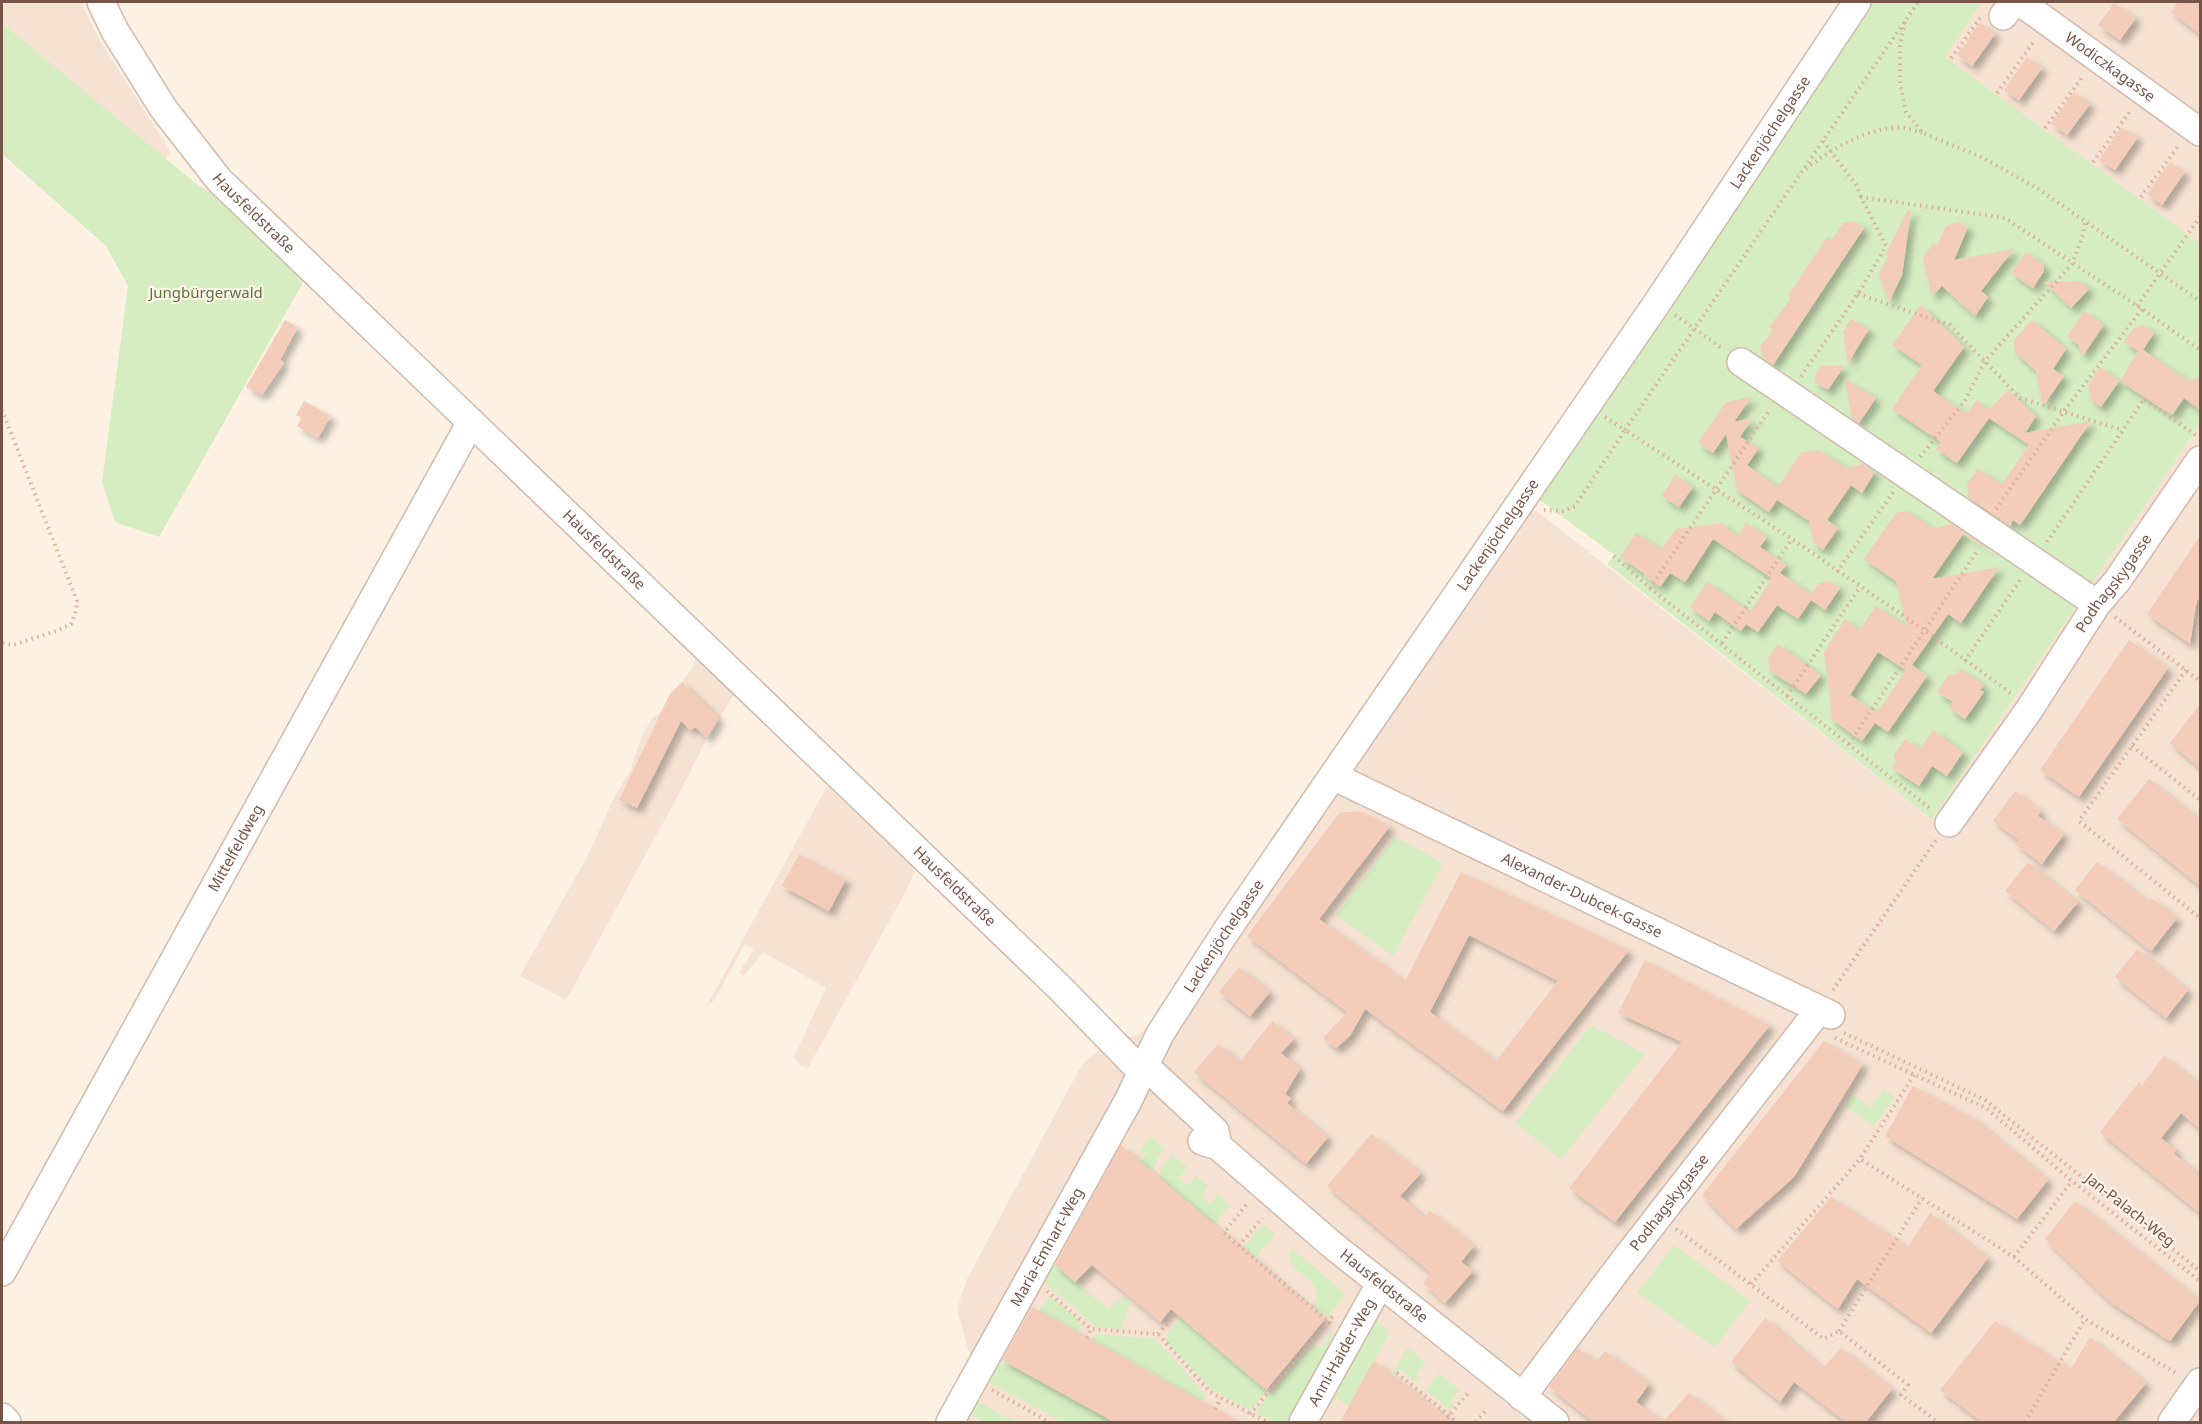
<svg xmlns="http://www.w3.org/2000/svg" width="2202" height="1424" font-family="'Noto Sans',sans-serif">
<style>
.residential{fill:#f5e2d2}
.green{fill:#d6ecc1}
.building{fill:#f4ccba;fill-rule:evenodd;filter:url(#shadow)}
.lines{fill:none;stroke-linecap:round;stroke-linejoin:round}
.minor-casing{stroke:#d1b9ac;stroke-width:30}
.path{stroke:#d9af9d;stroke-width:4;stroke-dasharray:1.5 4.5;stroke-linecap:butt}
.minor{stroke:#fff;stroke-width:27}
.labels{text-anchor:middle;stroke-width:4.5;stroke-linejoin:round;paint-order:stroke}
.street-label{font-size:15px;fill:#775448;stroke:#fff5eb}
.park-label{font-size:15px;fill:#53773c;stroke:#fff5eb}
</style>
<defs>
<filter id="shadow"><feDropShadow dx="5.5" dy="5.5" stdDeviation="3" flood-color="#0004"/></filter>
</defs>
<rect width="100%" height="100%" fill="#fdf1e4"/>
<path class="residential" d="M 2,2 L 81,2 L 99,39 L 171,153 L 165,159 L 2,23 Z
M 1982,2 L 2200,2 L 2200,243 L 1944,57 Z
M 2200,424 L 2200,1422 L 942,1422 L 973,1367 L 957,1309 L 967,1279 L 1081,1066 L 1118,1032 L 1132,1037 L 1143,1032 L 1153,1023 L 1526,503 L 1932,819 Z
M 698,651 L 735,693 L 707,738 L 682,788 L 566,1000 L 520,976 L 588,855 L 615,796 L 630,771 L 643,733 L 652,719 L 662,710 L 670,694 L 682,682 L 692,668 Z
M 827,786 L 916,870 L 901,900 L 808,1068 L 801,1066 L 794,1057 L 826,988 L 763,952 L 744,976 L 739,973 L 754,949 L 745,944 L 715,999 L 706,1007 Z"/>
<path class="green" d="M 1871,2 L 1982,2 L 1945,57 L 2200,243 L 2200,424 L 1932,819 L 1607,564 L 1614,555 L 1536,497 Z
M 2,23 L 199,186 L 224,200 L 305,279 L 159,537 L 115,522 L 102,482 L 128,286 L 106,246 L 2,154 Z
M 1395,837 L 1443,863 L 1393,956 L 1336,915 Z
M 1591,1025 L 1645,1054 L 1561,1159 L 1515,1123 Z
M 1883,1090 L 1894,1097 L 1874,1126 L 1845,1107 L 1853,1095 L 1871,1107 Z
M 1151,1137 L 1165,1149 L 1157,1158 L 1159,1161 L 1151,1171 L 1140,1162 L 1146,1155 L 1140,1150 Z
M 1172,1155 L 1187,1167 L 1179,1178 L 1188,1186 L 1196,1176 L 1208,1186 L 1201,1196 L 1210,1204 L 1218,1194 L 1230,1205 L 1213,1225 L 1159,1178 L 1163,1174 L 1159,1170 Z
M 1263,1224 L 1275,1234 L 1256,1257 L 1244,1247 Z
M 1674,1245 L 1750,1301 L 1715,1347 L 1637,1293 Z
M 1291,1248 L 1346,1294 L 1327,1318 L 1314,1307 C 1327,1273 1280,1275 1291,1248 Z
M 1052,1262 L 1108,1309 L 1122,1296 L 1130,1303 L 1121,1329 L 1096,1327 L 1042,1280 Z
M 1047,1297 L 1051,1297 L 1080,1321 L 1081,1326 L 1078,1332 L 1039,1311 Z
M 1368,1314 L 1390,1332 L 1349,1406 L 1336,1397 L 1333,1402 L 1322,1397 Z
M 1181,1318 L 1267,1390 L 1252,1408 L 1248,1409 L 1211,1389 L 1167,1342 L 1166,1336 Z
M 1332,1332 L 1341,1339 L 1295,1422 L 1273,1422 L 1259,1415 L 1257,1409 L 1313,1344 L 1319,1349 Z
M 1096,1334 L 1155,1339 L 1206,1395 L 1201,1401 L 1092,1340 Z
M 1407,1347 L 1425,1362 L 1416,1374 L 1420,1378 L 1416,1383 L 1400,1369 L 1395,1375 L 1393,1374 Z
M 998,1358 L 1114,1422 L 1063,1422 L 986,1381 Z
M 1439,1373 L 1459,1390 L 1450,1402 L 1454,1406 L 1450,1410 L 1426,1390 Z
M 974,1400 L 1015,1422 L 985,1422 L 967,1412 Z"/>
<path class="building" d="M 2178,2 L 2200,2 L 2200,34 L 2171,12 Z
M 2114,3 L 2136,18 L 2120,40 L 2098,25 Z
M 1980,22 L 1995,34 L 1972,66 L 1957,55 Z
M 2027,57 L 2042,68 L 2019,100 L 2004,90 Z
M 2074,92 L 2090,104 L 2067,135 L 2051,123 Z
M 2121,127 L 2138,137 L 2115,170 L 2099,160 Z
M 2170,162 L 2185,172 L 2162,205 L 2147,194 Z
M 1908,210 L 1911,211 L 1902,275 L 1889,302 L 1879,274 L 1888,256 L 1885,255 Z
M 1854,221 L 1864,228 L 1773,365 L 1763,358 L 1760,347 L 1773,330 L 1769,327 L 1791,298 L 1788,296 L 1810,262 L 1828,237 L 1832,240 L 1843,223 Z
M 1958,222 L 1968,227 L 1954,260 L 2014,249 L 1981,291 L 1988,297 L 1975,316 L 1942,286 L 1932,296 L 1923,258 L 1933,243 L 1937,246 L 1946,226 Z
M 2026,252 L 2044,265 L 2044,271 L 2033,288 L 2011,273 Z
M 2080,281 L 2089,289 L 2071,308 L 2044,282 Z
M 1921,305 L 1964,347 L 1933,391 L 1967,414 L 1976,400 L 1989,410 L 2008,390 L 2036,416 L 2025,433 L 2091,421 L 2020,525 L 2013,520 L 2010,526 L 1967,496 L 1969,493 L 1967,484 L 1978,469 L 2002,484 L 2029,445 L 1989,418 L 1957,463 L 1936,449 L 1941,442 L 1892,409 L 1922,365 L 1892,345 Z
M 2084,311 L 2104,325 L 2082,357 L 2079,345 L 2067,337 Z
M 1851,319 L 1869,329 L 1848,363 L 1843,332 Z
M 285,320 L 298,327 L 280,360 L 284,363 L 262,395 L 246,387 Z
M 2032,320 L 2066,349 L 2053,369 L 2064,376 L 2043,406 L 2036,371 L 2015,352 L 2014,340 Z
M 2143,325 L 2154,333 L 2143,350 L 2188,381 L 2200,377 L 2200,410 L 2184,398 L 2172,415 L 2120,381 L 2138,351 L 2124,342 L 2133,328 Z
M 1821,366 L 1844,366 L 1828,390 L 1815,382 L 1815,375 Z
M 2100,367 L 2119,381 L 2101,407 L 2091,400 L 2088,385 Z
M 1845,379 L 1876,398 L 1859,423 L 1852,418 Z
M 1751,397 L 1734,422 L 1752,418 L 1740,437 L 1759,448 L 1747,465 L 1778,487 L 1801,453 L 1819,450 L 1846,468 L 1863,464 L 1875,472 L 1862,493 L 1851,485 L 1827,520 L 1838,528 L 1823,550 L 1814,543 L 1809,521 L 1777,500 L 1769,512 L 1737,490 L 1726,434 L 1713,453 L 1698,443 L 1726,402 Z
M 304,401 L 331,416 L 318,438 L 297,426 L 302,418 L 296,415 Z
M 1675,475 L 1693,487 L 1679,507 L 1662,496 Z
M 1907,511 L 1934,529 L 1952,524 L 1992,552 L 1963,534 L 1932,579 L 1999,567 L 1961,623 L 1948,614 L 1912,665 L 1927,676 L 1888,732 L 1875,723 L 1862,741 L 1830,718 L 1832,714 L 1824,652 L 1845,619 L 1860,630 L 1876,606 L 1907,627 L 1896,581 L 1864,559 L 1896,513 ZM 1878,652 L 1906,670 L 1877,713 L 1850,695 Z
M 1724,523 L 1723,525 L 1738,536 L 1746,523 L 1767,537 L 1760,547 L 1786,565 L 1780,573 L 1811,594 L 1819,583 L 1830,581 L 1840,588 L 1825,610 L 1811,600 L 1798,619 L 1777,605 L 1758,632 L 1746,624 L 1741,631 L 1715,612 L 1709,621 L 1690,607 L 1707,582 L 1750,612 L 1772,578 L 1713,539 L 1685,582 L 1670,573 L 1660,587 L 1644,576 L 1645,574 L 1620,557 L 1636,533 L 1661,549 L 1676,529 Z
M 2200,536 L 2200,601 L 2197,599 L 2190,644 L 2147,614 Z
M 2129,640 L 2168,668 L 2079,797 L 2040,770 Z
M 1778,644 L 1821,675 L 1806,694 L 1770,671 L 1768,658 Z
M 1960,669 L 1984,685 L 1980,690 L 1984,692 L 1965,719 L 1949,708 L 1953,702 L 1937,692 L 1948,675 L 1957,674 Z
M 682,682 L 719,718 L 707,738 L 695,727 L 690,730 L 681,721 L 637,808 L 619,800 L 670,694 Z
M 2200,704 L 2200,768 L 2170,743 Z
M 1933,730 L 1963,752 L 1947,776 L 1932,766 L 1919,786 L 1892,768 L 1895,764 L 1894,755 L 1905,739 L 1920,749 Z
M 2149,779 L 2200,821 L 2200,886 L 2117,819 Z
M 2015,791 L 2041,811 L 2038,816 L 2064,834 L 2042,864 L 2015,844 L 2019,840 L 1993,821 Z
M 1360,811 L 1390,826 L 1319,919 L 1405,981 L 1461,872 L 1629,950 L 1503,1111 L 1365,1009 L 1350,1036 L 1336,1048 L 1323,1038 L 1347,1012 L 1247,936 L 1339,813 ZM 1469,935 L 1558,981 L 1496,1061 L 1430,1012 Z
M 799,854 L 846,879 L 829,911 L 782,886 Z
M 2028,862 L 2078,902 L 2054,931 L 2005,891 Z
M 2097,862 L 2149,902 L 2151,898 L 2177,918 L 2151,951 L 2075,890 Z
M 2137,949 L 2188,990 L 2166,1018 L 2115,977 Z
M 1645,960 L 1770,1025 L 1615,1222 L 1569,1188 L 1682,1042 L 1618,1013 Z
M 1239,967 L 1270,992 L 1250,1016 L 1219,992 Z
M 1272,1021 L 1294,1039 L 1281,1053 L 1300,1069 L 1285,1094 L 1291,1098 L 1287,1103 L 1328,1137 L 1306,1164 L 1194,1072 L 1218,1044 L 1240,1062 Z
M 1824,1041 L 1863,1064 L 1794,1177 L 1736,1229 L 1702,1195 Z
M 2164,1056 L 2200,1085 L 2200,1129 L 2181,1113 L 2161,1138 L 2176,1150 L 2174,1154 L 2200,1175 L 2200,1213 L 2100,1132 L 2139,1082 L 2142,1085 Z
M 1913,1086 L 1973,1118 L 2048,1180 L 2017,1219 L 1885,1136 Z
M 1371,1134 L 1421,1173 L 1400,1196 L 1424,1217 L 1430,1211 L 1474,1246 L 1461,1262 L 1473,1271 L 1445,1303 L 1423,1283 L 1431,1273 L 1327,1186 Z
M 1121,1145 L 1325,1319 L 1266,1390 L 1171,1309 L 1160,1322 L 1092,1265 L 1075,1282 L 1055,1265 Z
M 1831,1197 L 1908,1247 L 1930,1213 L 1988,1258 L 1931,1333 L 1857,1279 L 1838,1309 L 1777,1261 Z
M 2075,1201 L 2200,1301 L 2170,1341 L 2110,1302 L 2045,1239 Z
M 1032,1307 L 1116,1353 L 1239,1422 L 1114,1422 L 1002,1360 Z
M 1765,1318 L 1823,1368 L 1841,1348 L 1892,1389 L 1866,1422 L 1846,1422 L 1794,1382 L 1780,1402 L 1731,1362 Z
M 1995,1321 L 2071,1369 L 2090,1337 L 2146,1383 L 2114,1422 L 1982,1422 L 1940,1390 Z
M 1578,1348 L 1596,1362 L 1605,1351 L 1639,1375 L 1649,1384 L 1636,1402 L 1663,1422 L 1689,1393 L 1726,1422 L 1594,1422 L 1549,1387 Z
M 1374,1360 L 1383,1368 L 1453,1422 L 1340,1422 Z"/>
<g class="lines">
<defs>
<g id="minor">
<path id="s1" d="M 101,2 L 115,31 L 163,108 L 219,180 L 1059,987 L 1141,1071 L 1155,1075 L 1215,1131 L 1218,1146"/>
<path id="s2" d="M 2020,2 L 2200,132"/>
<path d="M 2003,16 L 2014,2"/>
<path d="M 1741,362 L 2097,604"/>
<path id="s3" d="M 1333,776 L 1831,1015"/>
<path id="s4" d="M 1949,823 L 2029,710 L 2097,604 L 2117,581 L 2200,460"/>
<path id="s5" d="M 1202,1141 L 1218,1146 L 1331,1244 L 1555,1422"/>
<path id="s6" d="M 2,1272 L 471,422"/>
<path id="s7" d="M 1522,1397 L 1623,1262 L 1819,1010"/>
<path d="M 2,1417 L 7,1422"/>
<path id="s8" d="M 950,1422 L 1128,1101 L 1160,1034 L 1225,933 L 1657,303 L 1857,2"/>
<path id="s9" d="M 1303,1422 L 1380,1284"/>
<path d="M 2172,1422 L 2200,1382"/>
</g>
</defs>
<use href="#minor" class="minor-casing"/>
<path class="path" d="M 1905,22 L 1900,43 L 1900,83 L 1906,112 L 1923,133 L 1981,157 L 2037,188 L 2200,301
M 1951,58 L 1980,18
M 1997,93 L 2035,40
M 2045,128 L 2084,75
M 1823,141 L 1857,186 L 1861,197
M 2093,162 L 2131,110
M 1806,169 C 1829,150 1871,125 1904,128 C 1910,129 1916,131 1922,133
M 2141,197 L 2180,144
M 1858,294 L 1950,325 L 2020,398 L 2122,430
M 2137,306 L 2200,217
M 1675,315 L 1723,349
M 1801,376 L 1858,294 L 1886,246 L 1861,197 L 2005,218 L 2142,309 L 2200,350
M 2,410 L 77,601 L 76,611 L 71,624 L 59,630 L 13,645 L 2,643
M 1605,417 L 1625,430 L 1918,2
M 1920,457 L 1964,402 L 1985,361 L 2072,264 L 2083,235 L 2085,219
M 1996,509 L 2064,411 L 2142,309
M 1544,510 L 1563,511 L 1575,506 L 1625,430 L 1792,539 L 1924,630 L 2012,694
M 2047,542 L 2144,399 L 2197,436
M 1614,556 L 1650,588 L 1932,810
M 1837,572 L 1894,491
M 1650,588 L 1770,409
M 2115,617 L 2200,681
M 1722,643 L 1792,539
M 1965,661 L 2020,580
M 2186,670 L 2079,821 L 2200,918
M 1787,696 L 1860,587
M 1849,744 L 1978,550
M 2132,746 L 2200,800
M 1833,990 L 1936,840
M 1844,1033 L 1985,1100 L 2200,1271
M 1835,1038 L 1986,1108 L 2072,1181 L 2200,1281
M 1914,1075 L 1860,1159 L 2014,1257 L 2085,1319 L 2179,1375
M 1246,1205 L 1224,1233 L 1331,1324
M 1676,1229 L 1824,1339 L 1839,1331 L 1908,1385 L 1901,1395 L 1938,1422
M 1239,1246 L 1262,1218
M 2014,1257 L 2072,1181
M 1751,1284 L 1860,1159
M 1047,1291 L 1091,1329 L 1158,1334 L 1210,1392 L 1267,1422
M 1839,1331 L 1922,1198
M 1158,1334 L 1176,1313
M 1087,1338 L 1091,1329
M 1397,1373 L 1457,1422
M 992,1390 L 1049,1422
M 1215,1409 L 1221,1398
M 1250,1414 L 1335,1313
M 1447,1418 L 1468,1393
M 1476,1422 L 1487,1409
M 2025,1422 L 2085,1319"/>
<use href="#minor" class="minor"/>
</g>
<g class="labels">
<g class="street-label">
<text dy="5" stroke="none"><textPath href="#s2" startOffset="111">Wodiczkagasse</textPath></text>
<text dy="5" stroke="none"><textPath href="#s8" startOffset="1530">Lackenjöchelgasse</textPath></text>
<text dy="5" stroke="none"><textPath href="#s1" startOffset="262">Hausfeldstraße</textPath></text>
<text dy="5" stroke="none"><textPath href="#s8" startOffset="1044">Lackenjöchelgasse</textPath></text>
<text dy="5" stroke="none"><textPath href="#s1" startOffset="748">Hausfeldstraße</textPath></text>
<text dy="5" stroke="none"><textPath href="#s4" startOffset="291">Podhagskygasse</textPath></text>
<text dy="5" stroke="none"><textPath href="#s6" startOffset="484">Mittelfeldweg</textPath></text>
<text dy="5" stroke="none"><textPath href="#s1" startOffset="1234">Hausfeldstraße</textPath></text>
<text dy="5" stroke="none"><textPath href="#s3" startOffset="276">Alexander-Dubcek-Gasse</textPath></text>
<text dy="5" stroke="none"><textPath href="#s8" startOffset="558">Lackenjöchelgasse</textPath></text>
<text dy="5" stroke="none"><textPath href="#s7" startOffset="244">Podhagskygasse</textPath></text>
<text transform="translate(2130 1210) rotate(38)" y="5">Jan-Palach-Weg</text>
<text dy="5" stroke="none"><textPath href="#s8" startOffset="200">Maria-Emhart-Weg</textPath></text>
<text dy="5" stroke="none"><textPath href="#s5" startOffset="234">Hausfeldstraße</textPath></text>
<text dy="5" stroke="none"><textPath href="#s9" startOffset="80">Anni-Haider-Weg</textPath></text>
</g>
<g class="park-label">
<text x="206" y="298">Jungbürgerwald</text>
</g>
</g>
<rect width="2202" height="1424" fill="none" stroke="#775448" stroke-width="6"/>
</svg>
